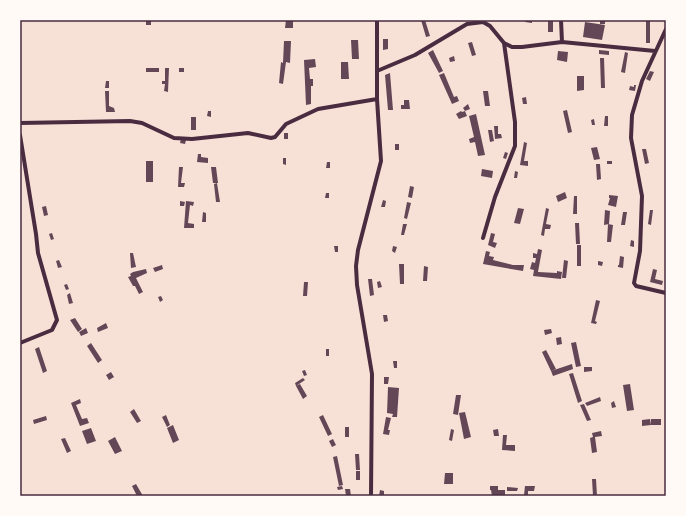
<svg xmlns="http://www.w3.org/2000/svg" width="686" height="516" font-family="'Public Sans',sans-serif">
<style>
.building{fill:#644757}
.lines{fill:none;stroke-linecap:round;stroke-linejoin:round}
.minor{stroke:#4a2c40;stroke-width:4}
.neatline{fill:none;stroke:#4a2c40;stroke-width:1.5}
</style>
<rect width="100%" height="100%" fill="#f7e1d7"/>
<path class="building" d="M 146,20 L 151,20 L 151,25 L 146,25 Z
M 286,20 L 293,20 L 293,28 L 285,28 Z
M 421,20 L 425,20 L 430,36 L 426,37 Z
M 525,20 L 532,20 L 532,23 L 525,22 Z
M 548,20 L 553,20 L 553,32 L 548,32 Z
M 600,20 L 605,20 L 605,24 L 600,24 Z
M 646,20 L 650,20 L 650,43 L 646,43 Z
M 585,22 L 605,25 L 602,40 L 583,37 Z
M 383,39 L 388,39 L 388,49 L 383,50 Z
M 351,40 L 358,40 L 359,59 L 352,59 Z
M 284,41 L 291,41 L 290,63 L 286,62 L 283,84 L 279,83 L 281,62 L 283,63 Z
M 472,42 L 476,55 L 472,56 L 468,43 Z
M 433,50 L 443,71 L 439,73 L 428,53 Z
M 599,50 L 609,51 L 609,55 L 599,54 Z
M 558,51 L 568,52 L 567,62 L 557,60 Z
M 625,52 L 628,53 L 625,73 L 621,72 Z
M 454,56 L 455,61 L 450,62 L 449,58 Z
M 600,58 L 604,58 L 605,88 L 601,88 Z
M 315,59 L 316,67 L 309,68 L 310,79 L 313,79 L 313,86 L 311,86 L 311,104 L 306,105 L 304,60 Z
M 341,62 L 348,62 L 349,79 L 341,79 Z
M 146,68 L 159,68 L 159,72 L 146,72 Z
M 165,68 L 169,68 L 168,92 L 164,91 L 165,84 L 162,84 L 162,81 L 165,81 Z
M 179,68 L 184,68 L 184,72 L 179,72 Z
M 650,71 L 654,72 L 650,81 L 646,79 Z
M 390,73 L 393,110 L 388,110 L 385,75 Z
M 444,73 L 454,97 L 457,96 L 459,101 L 452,104 L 439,75 Z
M 577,76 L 584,76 L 584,90 L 577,91 Z
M 106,81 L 109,81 L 109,88 L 105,88 Z
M 634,85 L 636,85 L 635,91 L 629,90 L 630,86 L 634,87 Z
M 105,91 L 109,91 L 109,106 L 114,108 L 115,112 L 106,112 Z
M 483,91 L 488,91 L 490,106 L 485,106 Z
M 526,97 L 527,104 L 523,104 L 522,98 Z
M 404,100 L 409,100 L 410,109 L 401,109 L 401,105 L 404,105 Z
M 468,104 L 470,109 L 465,111 L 463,108 Z
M 567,110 L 572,132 L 568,133 L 563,111 Z
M 208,111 L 211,111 L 211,117 L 207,116 Z
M 461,111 L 462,112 L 465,111 L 467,116 L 459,119 L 456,114 Z
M 476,114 L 485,155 L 478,156 L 475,142 L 470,143 L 469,139 L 474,137 L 469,116 Z
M 605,116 L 608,116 L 608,126 L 604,126 Z
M 191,117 L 196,117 L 196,130 L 191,130 Z
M 594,119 L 595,125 L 592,125 L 591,120 Z
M 494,126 L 498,126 L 498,134 L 501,134 L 502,138 L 495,139 Z
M 488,130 L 492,130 L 494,141 L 490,142 Z
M 284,133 L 288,133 L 288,139 L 284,139 Z
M 181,139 L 186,140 L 185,144 L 180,143 Z
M 524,142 L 527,143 L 524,161 L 528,161 L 528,166 L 520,165 Z
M 395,144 L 399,144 L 399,150 L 395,150 Z
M 597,147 L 600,159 L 594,160 L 591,148 Z
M 642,149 L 646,149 L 649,163 L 645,164 Z
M 505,152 L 508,153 L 506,159 L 503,158 Z
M 198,154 L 201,154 L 201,157 L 208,158 L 208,163 L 197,162 Z
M 283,158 L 286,158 L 286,165 L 283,164 Z
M 146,161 L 153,161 L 153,182 L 146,182 Z
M 607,161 L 612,161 L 612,164 L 607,164 Z
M 327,162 L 330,162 L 330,168 L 326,168 Z
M 596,164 L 600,164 L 601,179 L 597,180 Z
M 179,167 L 183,167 L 181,183 L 185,183 L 184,187 L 178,187 Z
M 211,167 L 216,167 L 218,183 L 213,183 Z
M 482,169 L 493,171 L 492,178 L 481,176 Z
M 515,171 L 518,172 L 517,178 L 514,178 Z
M 217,183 L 220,202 L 216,202 L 214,184 Z
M 410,186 L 414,187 L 412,198 L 408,197 Z
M 565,192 L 567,198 L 558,202 L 556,196 Z
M 326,193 L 329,193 L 329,198 L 325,198 Z
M 609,195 L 618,196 L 616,207 L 608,205 L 610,198 L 609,198 Z
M 574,196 L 577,196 L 577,214 L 573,214 Z
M 383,200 L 386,201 L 385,207 L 381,207 Z
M 180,201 L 185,202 L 184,206 L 180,206 Z
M 186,201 L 194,202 L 193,206 L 190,205 L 188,223 L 194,224 L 194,228 L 184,228 Z
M 407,202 L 411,203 L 407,219 L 404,218 Z
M 46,206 L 48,215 L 44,216 L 42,207 Z
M 518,208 L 524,209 L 520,224 L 514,223 Z
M 546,208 L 549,209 L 546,224 L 551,225 L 550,229 L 545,229 L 544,236 L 541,235 Z
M 605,210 L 610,211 L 609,224 L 604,225 Z
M 650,210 L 653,210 L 651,225 L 648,224 Z
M 203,212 L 206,213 L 206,222 L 202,222 Z
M 623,212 L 627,212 L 625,225 L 621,225 Z
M 575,223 L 579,223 L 580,244 L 576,244 Z
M 403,224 L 407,224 L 404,235 L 401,235 Z
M 608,224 L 613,225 L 611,242 L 607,242 Z
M 52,233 L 54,239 L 51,240 L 49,234 Z
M 491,233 L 495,234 L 493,242 L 497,243 L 495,248 L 488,245 Z
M 631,240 L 634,241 L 634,247 L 630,246 Z
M 577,245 L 581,245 L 581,266 L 577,266 Z
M 334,246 L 338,246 L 338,252 L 335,252 Z
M 393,246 L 397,247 L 395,253 L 392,251 Z
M 538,249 L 542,250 L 538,272 L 557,273 L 557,271 L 562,272 L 561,279 L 533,276 L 534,270 L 530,269 L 532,262 L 535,263 L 536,258 L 533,258 L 533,253 L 537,254 Z
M 486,251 L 490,252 L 489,256 L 494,257 L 493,260 L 513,265 L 524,265 L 523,271 L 483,264 Z
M 130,253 L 133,253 L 136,267 L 131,268 Z
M 620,256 L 624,257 L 623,268 L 618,267 L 618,265 L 619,265 Z
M 59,260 L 62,267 L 58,268 L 56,261 Z
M 564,260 L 568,261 L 566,278 L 562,278 Z
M 598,261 L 603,262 L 602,266 L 598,265 Z
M 399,264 L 404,264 L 404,284 L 400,284 Z
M 162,265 L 163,269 L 155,272 L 153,268 Z
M 424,266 L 428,267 L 427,281 L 423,281 Z
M 146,269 L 147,273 L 136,278 L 143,292 L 139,294 L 135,286 L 133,286 L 128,277 L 131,276 L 130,274 L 133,272 Z
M 653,269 L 657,270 L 655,279 L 663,281 L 662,285 L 650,282 Z
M 368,279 L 372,279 L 374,295 L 370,296 Z
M 380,281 L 382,287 L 378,288 L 377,282 Z
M 304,282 L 308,282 L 307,296 L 303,296 Z
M 67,284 L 69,289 L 66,290 L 64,285 Z
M 70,293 L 73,303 L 69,304 L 67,295 Z
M 161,296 L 163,300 L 160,302 L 158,297 Z
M 596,300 L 600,301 L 595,321 L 597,322 L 596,324 L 591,323 Z
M 383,315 L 387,315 L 388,321 L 384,322 Z
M 75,318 L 82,329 L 78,332 L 70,320 Z
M 106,323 L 108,328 L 98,332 L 97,328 Z
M 86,328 L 88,333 L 81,336 L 79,332 Z
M 551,329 L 552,333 L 545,335 L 544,330 Z
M 561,337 L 562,344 L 557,345 L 556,338 Z
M 576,342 L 581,366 L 576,367 L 571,343 Z
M 91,343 L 102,360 L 98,363 L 87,346 Z
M 39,347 L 47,371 L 43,373 L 35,349 Z
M 326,349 L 329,349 L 329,356 L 326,356 Z
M 546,350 L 556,369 L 551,371 L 542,352 Z
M 393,361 L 397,361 L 397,368 L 394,368 Z
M 572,364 L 573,369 L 553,376 L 551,371 Z
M 584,367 L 592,367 L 592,371 L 584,372 Z
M 305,370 L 307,375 L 304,376 L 302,371 Z
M 111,372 L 114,377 L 109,380 L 106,375 Z
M 573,373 L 582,401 L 578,403 L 569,374 Z
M 384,377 L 389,377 L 388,384 L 384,384 Z
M 303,378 L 305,380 L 296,386 L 295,383 Z
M 300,384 L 307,396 L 303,399 L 296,386 Z
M 630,384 L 634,410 L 627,411 L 623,385 Z
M 388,387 L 399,388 L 397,417 L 392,417 L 393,414 L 387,413 Z
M 456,395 L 461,395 L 458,415 L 453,414 Z
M 600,397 L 601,401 L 587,406 L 585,403 Z
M 80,399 L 81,403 L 76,405 L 82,419 L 87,418 L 89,423 L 80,426 L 71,403 Z
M 614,401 L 616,407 L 612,408 L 611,403 Z
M 584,404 L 591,420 L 587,421 L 580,405 Z
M 134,409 L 141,421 L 137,423 L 130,412 Z
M 465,412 L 471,437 L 464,439 L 459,413 Z
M 166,415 L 170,425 L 167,427 L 162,417 Z
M 323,415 L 332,434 L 328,436 L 319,417 Z
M 46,416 L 47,420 L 34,424 L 33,420 Z
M 386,417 L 391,418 L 388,430 L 390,430 L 389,435 L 383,434 Z
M 650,419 L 651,425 L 642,426 L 642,420 Z
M 651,419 L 661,419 L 661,425 L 651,425 Z
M 173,425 L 179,440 L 173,443 L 167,428 Z
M 345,427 L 349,427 L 349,437 L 345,437 Z
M 91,428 L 96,441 L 87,444 L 82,431 Z
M 451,429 L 454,430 L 452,441 L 449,440 Z
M 498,429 L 499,436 L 494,436 L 493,430 Z
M 601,431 L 602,436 L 595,437 L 597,452 L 592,453 L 590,438 L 593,437 L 592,433 Z
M 503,435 L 507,435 L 506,445 L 515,445 L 515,451 L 502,450 Z
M 115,437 L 122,451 L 115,454 L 108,441 Z
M 65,438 L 71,451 L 67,453 L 61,439 Z
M 333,439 L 336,445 L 332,447 L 329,441 Z
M 355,454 L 359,454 L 360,470 L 356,470 Z
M 337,456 L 343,485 L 339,486 L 333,457 Z
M 356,471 L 360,471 L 360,480 L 356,480 Z
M 445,473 L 453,473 L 453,484 L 444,484 Z
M 592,479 L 596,479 L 597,496 L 593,496 Z
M 136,484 L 143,496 L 137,496 L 132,486 Z
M 342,486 L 343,489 L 338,490 L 337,487 Z
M 490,486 L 498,486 L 498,490 L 490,490 Z
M 525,486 L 535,486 L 534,491 L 528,491 L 528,496 L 524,495 Z
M 507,487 L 518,488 L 517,491 L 507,491 Z
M 345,489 L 350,489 L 351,496 L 346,496 Z
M 380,490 L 384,491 L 384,496 L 379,496 Z
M 491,490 L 505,490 L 505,496 L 492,496 Z"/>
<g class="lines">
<path class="minor" d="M 561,20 L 562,42
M 666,29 L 642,81 L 632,115 L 631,138 L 642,196 L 640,251 L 634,283 L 636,286 L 666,293
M 377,71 L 415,55 L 467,24 L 483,22 L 490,26 L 504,43 L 512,47 L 522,47 L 562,42 L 655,51
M 20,123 L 130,121 L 142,123 L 174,138 L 192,139 L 248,133 L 271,138 L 275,137 L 286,124 L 318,109 L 377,99
M 20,135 L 36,234 L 38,253 L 57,320 L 52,330 L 20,343
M 483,238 L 495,197 L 515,146 L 515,122 L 504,43
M 371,496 L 372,374 L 357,285 L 356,266 L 358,250 L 381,161 L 377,99 L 377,20"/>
</g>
<rect width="686" height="516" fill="none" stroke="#fffaf5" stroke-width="42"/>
<rect x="21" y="21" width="644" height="474" class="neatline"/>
</svg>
